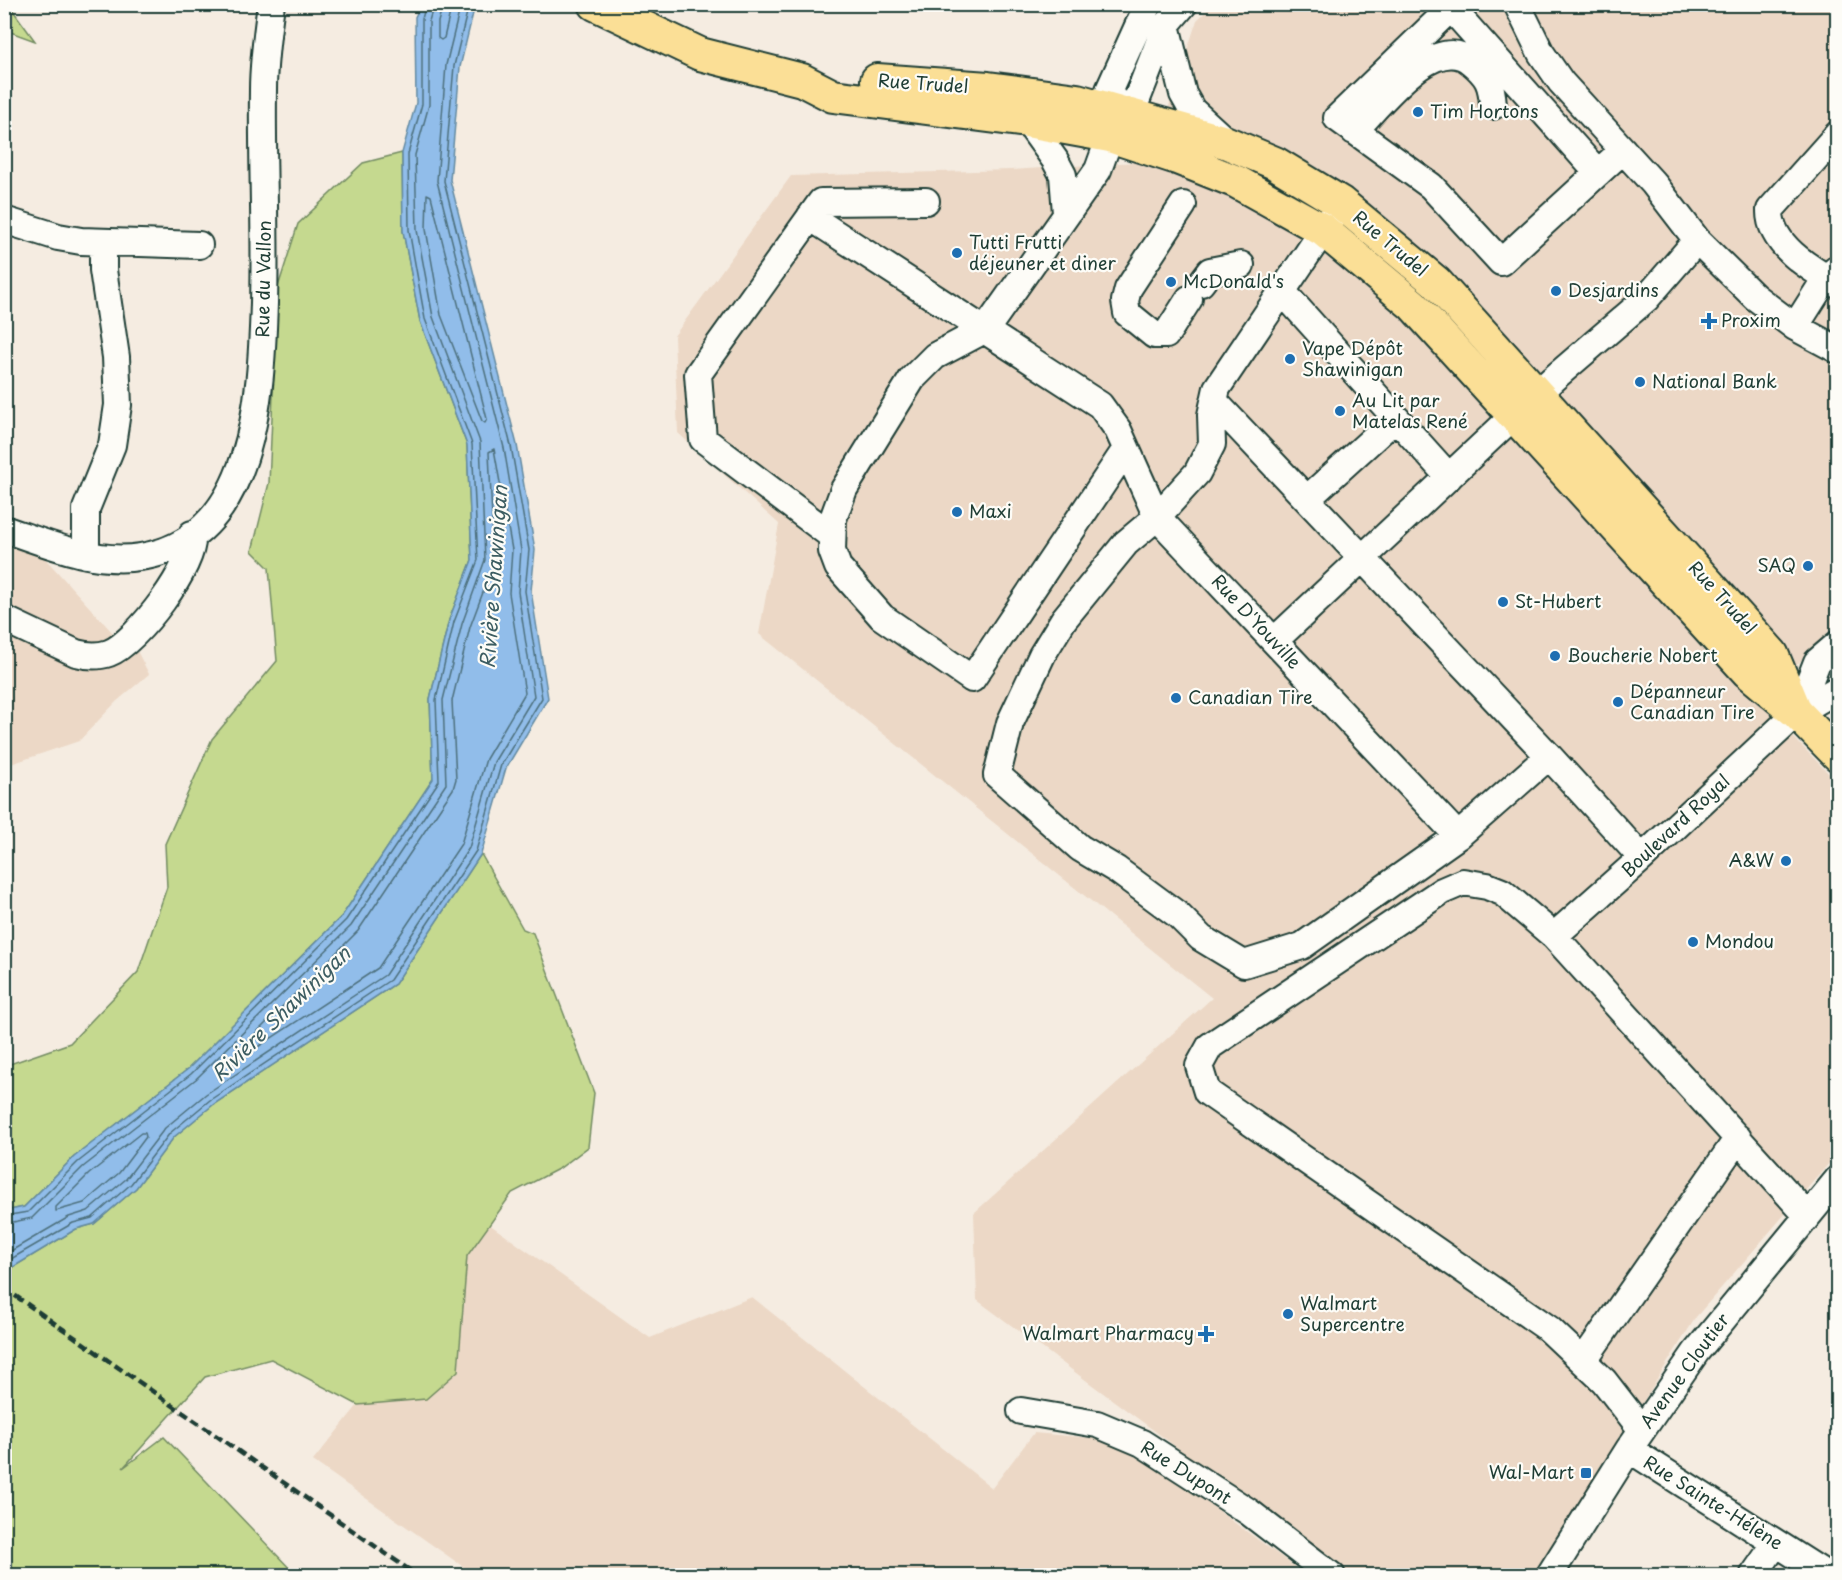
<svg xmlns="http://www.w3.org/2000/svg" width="1842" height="1580" font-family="'Playpen Sans',sans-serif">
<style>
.built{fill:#ecd8c6}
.green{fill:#c5d98f;stroke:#728b62;stroke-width:1.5}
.water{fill:#91bdea;stroke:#638aa1;stroke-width:1.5}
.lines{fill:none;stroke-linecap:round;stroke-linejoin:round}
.shore{stroke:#4d707d;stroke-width:1.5}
.minor-casing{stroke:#1f3d34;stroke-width:30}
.major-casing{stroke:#1f3d34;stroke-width:36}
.minor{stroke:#fdfcf7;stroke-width:26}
.major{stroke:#fbdf96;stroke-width:32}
.rail{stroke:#1f3d34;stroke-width:4.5;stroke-dasharray:9 4.5;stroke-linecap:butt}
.poi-dot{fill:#1f6fb2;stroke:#fdfcf7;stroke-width:2}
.labels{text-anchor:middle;stroke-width:4.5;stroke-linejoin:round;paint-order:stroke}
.street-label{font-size:18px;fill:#1f3d34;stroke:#fdfcf7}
.poi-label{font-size:18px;fill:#1f3d34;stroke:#fdfcf7;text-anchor:start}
.water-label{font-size:20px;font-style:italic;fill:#3c5d62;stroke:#fdfcf7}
</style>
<rect width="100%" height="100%" fill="#f5ece1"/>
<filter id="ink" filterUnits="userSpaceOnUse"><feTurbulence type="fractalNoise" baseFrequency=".0167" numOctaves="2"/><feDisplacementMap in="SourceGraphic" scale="12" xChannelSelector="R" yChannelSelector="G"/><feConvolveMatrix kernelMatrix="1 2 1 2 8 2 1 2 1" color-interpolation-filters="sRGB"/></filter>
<g filter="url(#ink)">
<path class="built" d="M 1213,5 L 1837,5 L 1837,623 L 1760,703 L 1837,782 L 1837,1154 L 1696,1317 L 1535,1575 L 1350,1575 L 977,1300 L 974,1213 L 1212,998 L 759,634 L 779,524 L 678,433 L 674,336 L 791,176 L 1011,170 L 1151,161 L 1197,20 Z
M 5,541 L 41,554 L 112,632 L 137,651 L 149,674 L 116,702 L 79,741 L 5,766 Z
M 489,1224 L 650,1338 L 752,1297 L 992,1488 L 1034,1433 L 1102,1439 L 1134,1449 L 1306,1575 L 475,1575 L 313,1461 L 358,1405 L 425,1399 L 458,1371 L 467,1256 Z"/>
<path class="green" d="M 4,5 L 9,5 L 35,41 L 5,30 Z
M 402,153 L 403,231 L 420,321 L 467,445 L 472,560 L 449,620 L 430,699 L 433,779 L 342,916 L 188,1069 L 74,1157 L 24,1207 L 5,1211 L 4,1066 L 70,1043 L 138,972 L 167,887 L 165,844 L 212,739 L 277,661 L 269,568 L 252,551 L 269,483 L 278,287 L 298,224 L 363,163 Z
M 481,854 L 523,929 L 533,933 L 594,1093 L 588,1147 L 560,1168 L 512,1193 L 467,1256 L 458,1371 L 426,1399 L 358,1405 L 271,1359 L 205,1377 L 123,1468 L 164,1437 L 296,1575 L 5,1576 L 5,1272 L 76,1229 L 94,1224 L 136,1188 L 174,1137 L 214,1104 L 395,984 Z"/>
<path class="water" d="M 421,5 L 475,5 L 460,67 L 450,180 L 517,445 L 535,550 L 531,591 L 548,698 L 506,768 L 481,854 L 395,984 L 214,1104 L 174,1137 L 136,1188 L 94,1224 L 76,1229 L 5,1272 L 5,1211 L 24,1207 L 74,1157 L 188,1069 L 342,916 L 433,779 L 430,699 L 449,620 L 472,560 L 467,445 L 420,321 L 403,231 L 402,153 L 416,103 L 415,17 Z"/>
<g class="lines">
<path class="shore" d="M 443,4 L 438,22 L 438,38 L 441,40 L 444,38 L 452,4
M 427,194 L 431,196 L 487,419 L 485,423 L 482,421 L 441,315 L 426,229 Z
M 494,449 L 512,550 L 509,593 L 525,693 L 486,759 L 461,844 L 378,968 L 229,1066 L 228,1061 L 358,931 L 453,789 L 456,779 L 452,701 L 470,627 L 494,563 L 489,452 Z
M 141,1133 L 145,1133 L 146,1137 L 119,1173 L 84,1203 L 56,1211 L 56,1207 L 89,1174 Z
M 4,1216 L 28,1212 L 78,1162 L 191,1074 L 346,920 L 439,781 L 436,700 L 454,622 L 478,560 L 472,444 L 425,319 L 409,230 L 408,154 L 422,104 L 422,19 L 426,4
M 4,1224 L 32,1218 L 83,1167 L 196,1079 L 351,926 L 446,784 L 443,700 L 462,624 L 485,560 L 480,442 L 433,317 L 417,230 L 415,155 L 429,105 L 429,21 L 434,4
M 4,1255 L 69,1217 L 88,1211 L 126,1179 L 165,1128 L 206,1094 L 385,975 L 469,848 L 494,762 L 534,696 L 518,592 L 521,550 L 504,448 L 437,181 L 446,65 L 461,4
M 4,1263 L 73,1223 L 92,1218 L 131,1184 L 170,1133 L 210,1100 L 390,980 L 476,851 L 501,765 L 542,698 L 525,591 L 529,550 L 511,446 L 444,181 L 454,66 L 469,4"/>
<defs>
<path id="minor" d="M 1455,4 L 1337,118 L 1431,186 L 1501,262 L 1623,150
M 1517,4 L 1541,53 L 1561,82 L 1654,184 L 1697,240 L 1755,297 L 1795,327 L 1838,350
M 1451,8 L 1598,173
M 1166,25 L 1183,94 L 1192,110 L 1227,142
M 1119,112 L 1109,90 L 1148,4
M 1027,121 L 1055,160 L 1063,175 L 1066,213
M 1354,131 C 1379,106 1435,30 1471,62 C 1488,76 1492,84 1493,106
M 1838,134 L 1770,210 C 1769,245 1811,269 1838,285
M 1183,205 L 1128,289 L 1125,301 L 1127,313 L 1154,335 L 1166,335 L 1189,299
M 1333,216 L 1217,388 L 1211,415 L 1212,444 L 1197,473 L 1157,517 L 1126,543 L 1064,619 L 1042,655 L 1010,723 L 997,775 L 1080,848 L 1117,870 L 1178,915 L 1201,938 L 1244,964 L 1302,946 L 1458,836
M 810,217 L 1100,405 L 1118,430 L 1157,517 L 1458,836 L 1549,756 L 1642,858
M 4,220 L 58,237 L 81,241 L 199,245
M 1201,283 L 1210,271 L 1241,265
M 1282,291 L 1449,477
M 1795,327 L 1826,278 L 1838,268
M 1214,401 L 1549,756
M 1126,449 L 972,679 L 882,617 L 838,567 L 832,551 L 833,519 L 844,489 L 912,379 L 935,356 L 986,329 L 1098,170 L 1119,112 L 1137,99 L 1166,25 L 1184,4
M 1307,499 L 1396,418
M 4,529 C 48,544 94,564 140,557 C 256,540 261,393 264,303 C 266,232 262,161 263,90 C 263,62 267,33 271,4
M 832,536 L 703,439 L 698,374 L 821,202 L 926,201
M 86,555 L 86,509 L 112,445 L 118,405 L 116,357 L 103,270 L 103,243
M 4,619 L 76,653 C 87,656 98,657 109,653 C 136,643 197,564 192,534
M 1274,641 L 1553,379 L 1646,299 L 1697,240
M 1797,713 L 1817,662 L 1838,644
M 1554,936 L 1642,858 L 1797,713 L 1838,689
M 1583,1361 L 1738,1138
M 1021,1411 L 1097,1424 L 1142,1443 L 1249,1512 L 1332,1576
M 1642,1430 L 1604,1381 L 1549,1329 L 1207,1092 L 1199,1066 L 1210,1046 L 1442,891 L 1463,882 L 1487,886 L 1502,892 L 1554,936 L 1807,1215
M 1629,1449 L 1828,1576
M 1549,1576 L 1629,1449 L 1696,1352 L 1838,1179
M 1753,1576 L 1776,1543"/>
<path id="major" d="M 595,4 L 700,54 L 802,80 L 833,96 L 1027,121 L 1110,136 L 1177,158 L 1237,182 L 1323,230 L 1413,305 L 1748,672 L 1797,713 L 1838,755
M 877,80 L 988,88 L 1077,100 L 1225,142 L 1275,163 L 1341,203 L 1436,282 L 1772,654 L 1794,707"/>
</defs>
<use href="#minor" class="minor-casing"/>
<use href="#major" class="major-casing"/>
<use href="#minor" class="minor"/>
<use href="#major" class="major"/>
<path class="rail" d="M 4,1288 L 418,1576"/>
</g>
</g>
<g class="poi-dot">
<circle cx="1418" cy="112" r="6"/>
<circle cx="957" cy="253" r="6"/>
<circle cx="1171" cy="282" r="6"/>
<circle cx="1556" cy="291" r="6"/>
<path d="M1706 312h6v6h6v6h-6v6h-6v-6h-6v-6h6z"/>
<circle cx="1290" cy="359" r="6"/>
<circle cx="1640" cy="382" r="6"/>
<circle cx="1340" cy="411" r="6"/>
<circle cx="957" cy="512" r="6"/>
<circle cx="1808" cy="566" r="6"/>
<circle cx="1503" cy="602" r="6"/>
<circle cx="1555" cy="656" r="6"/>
<circle cx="1176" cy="698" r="6"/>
<circle cx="1618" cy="702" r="6"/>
<circle cx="1786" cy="861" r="6"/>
<circle cx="1693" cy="942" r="6"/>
<circle cx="1288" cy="1314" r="6"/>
<path d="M1203 1325h6v6h6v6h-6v6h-6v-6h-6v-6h6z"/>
<rect x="1580" y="1467" width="12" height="12" rx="3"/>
</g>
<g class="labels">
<g class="street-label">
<text transform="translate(923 84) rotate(4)" y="6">Rue Trudel</text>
<text transform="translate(1390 244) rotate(40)" y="6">Rue Trudel</text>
<text transform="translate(264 279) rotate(-89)" y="6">Rue du Vallon</text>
<text transform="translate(1722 598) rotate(48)" y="6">Rue Trudel</text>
<text transform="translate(1256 622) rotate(47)" y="6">Rue D'Youville</text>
<text transform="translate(1676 826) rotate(-43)" y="6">Boulevard Royal</text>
<text transform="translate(1685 1371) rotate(-54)" y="6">Avenue Cloutier</text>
<text transform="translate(1186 1473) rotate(32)" y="6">Rue Dupont</text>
<text transform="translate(1713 1503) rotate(32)" y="6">Rue Sainte-Hélène</text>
</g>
<g class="poi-label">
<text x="1430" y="118">Tim Hortons</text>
<text x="969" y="249">Tutti Frutti<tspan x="969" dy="21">déjeuner et diner</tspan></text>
<text x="1183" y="288">McDonald's</text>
<text x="1568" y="297">Desjardins</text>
<text x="1721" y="327">Proxim</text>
<text x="1302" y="355">Vape Dépôt<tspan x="1302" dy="21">Shawinigan</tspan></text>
<text x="1652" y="388">National Bank</text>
<text x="1352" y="407">Au Lit par<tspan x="1352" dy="21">Matelas René</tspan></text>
<text x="969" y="518">Maxi</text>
<text x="1796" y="572" text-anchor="end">SAQ</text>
<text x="1515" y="608">St-Hubert</text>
<text x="1567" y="662">Boucherie Nobert</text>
<text x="1630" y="698">Dépanneur<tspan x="1630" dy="21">Canadian Tire</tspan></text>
<text x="1188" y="704">Canadian Tire</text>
<text x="1774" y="867" text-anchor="end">A&amp;W</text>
<text x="1705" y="948">Mondou</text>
<text x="1300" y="1310">Walmart<tspan x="1300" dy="21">Supercentre</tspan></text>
<text x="1194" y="1340" text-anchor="end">Walmart Pharmacy</text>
<text x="1574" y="1479" text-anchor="end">Wal-Mart</text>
</g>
<g class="water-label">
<text transform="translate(494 577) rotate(-86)" y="7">Rivière Shawinigan</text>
<text transform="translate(281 1014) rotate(-44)" y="7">Rivière Shawinigan</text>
</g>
</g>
<rect width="1842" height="1580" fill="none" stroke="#fdfcf7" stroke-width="24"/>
<rect x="12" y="12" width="1818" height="1556" fill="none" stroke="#1f3d34" stroke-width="2" filter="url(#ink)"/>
</svg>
